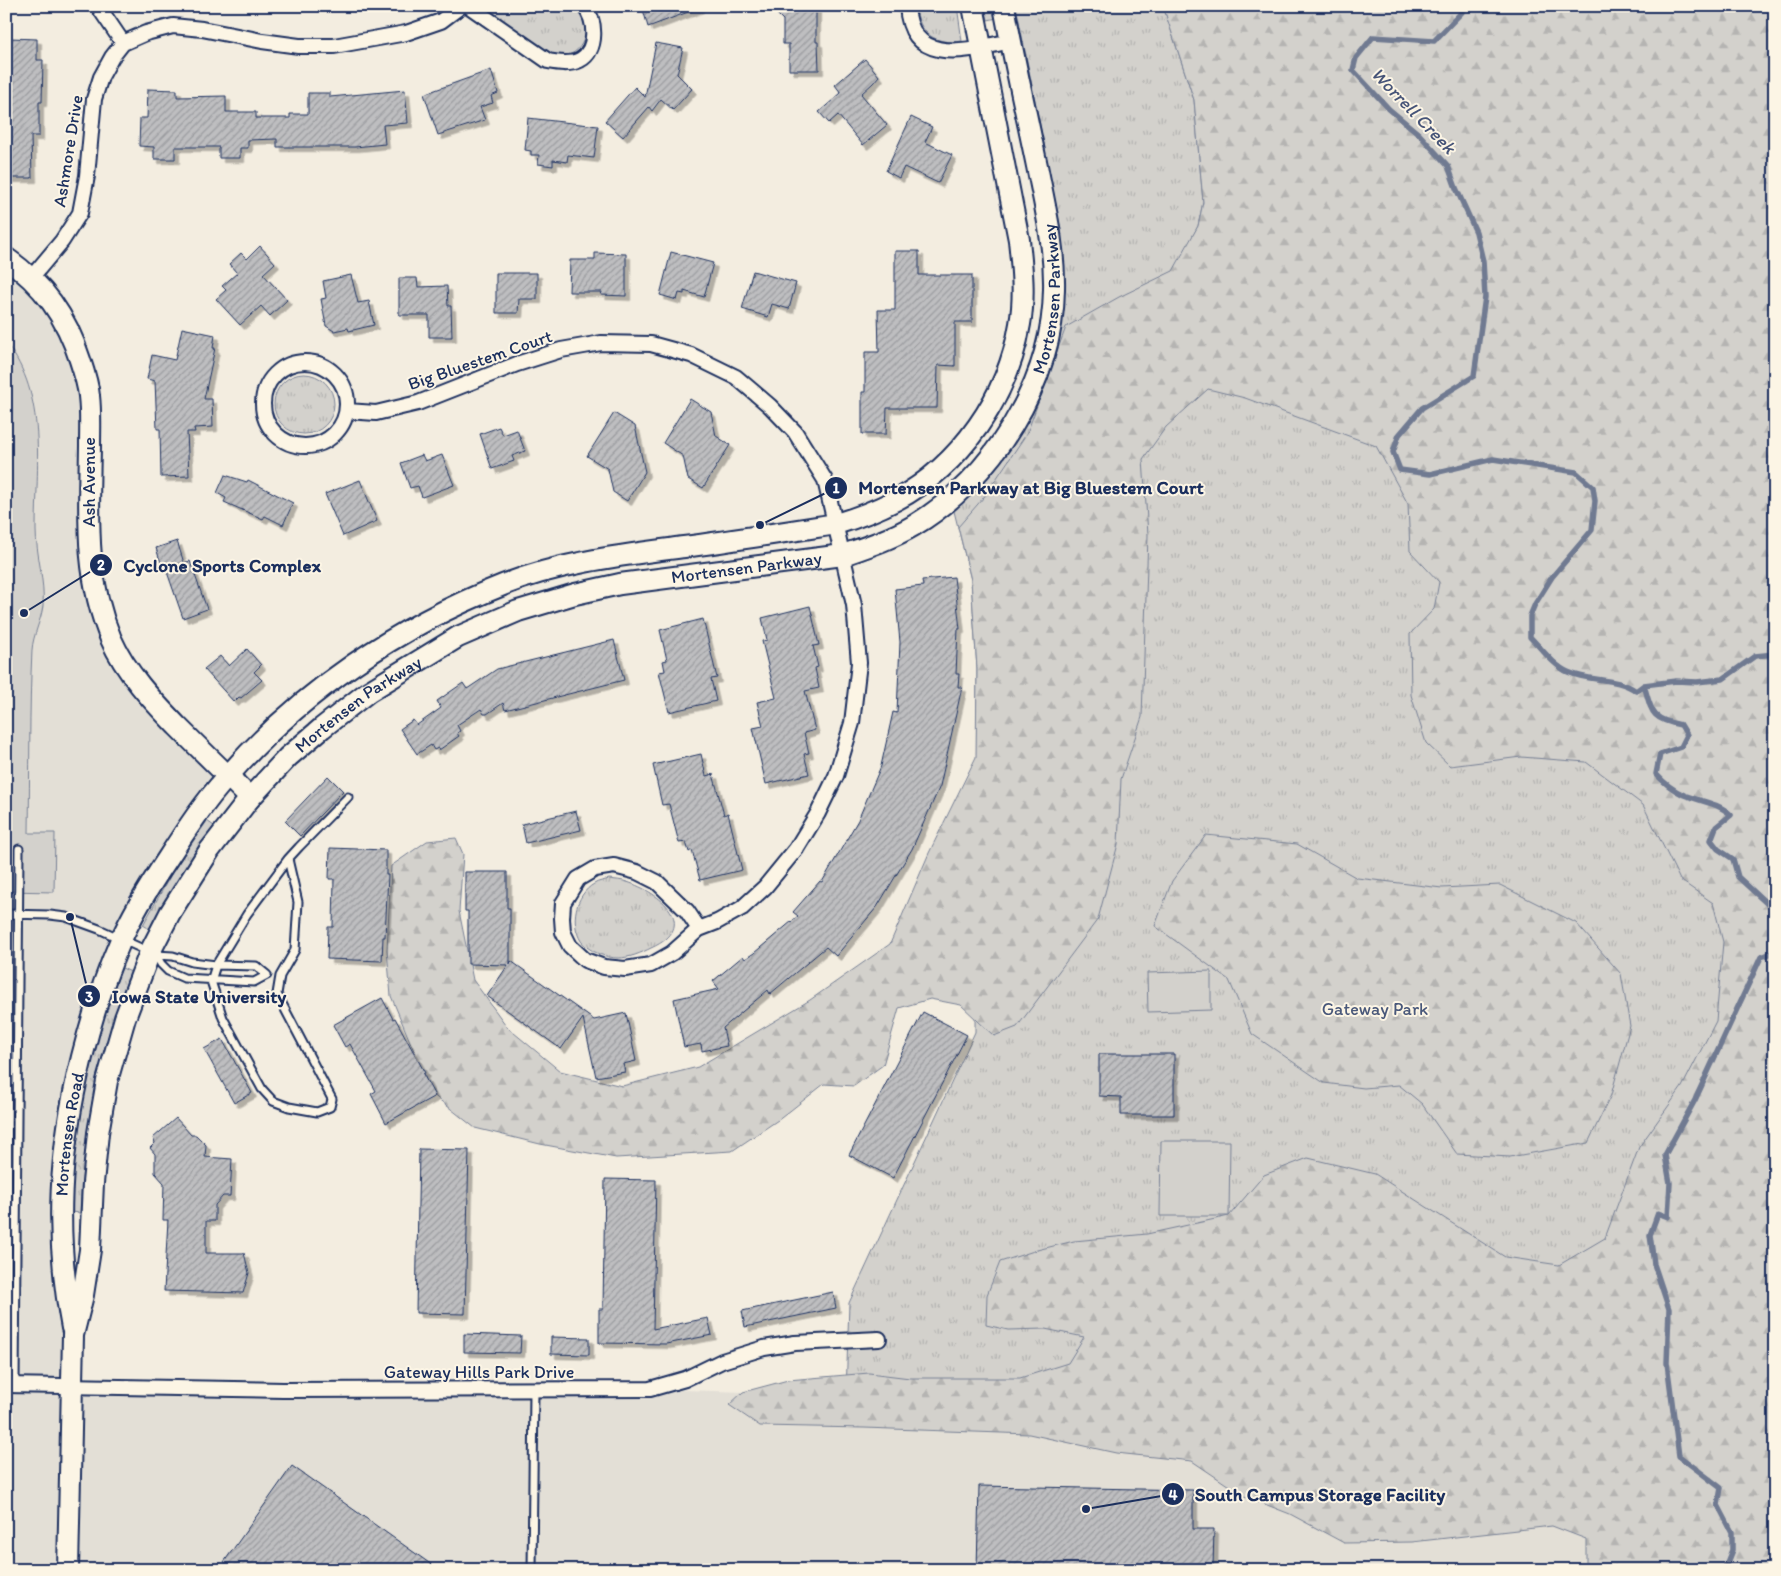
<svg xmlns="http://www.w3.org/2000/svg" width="1781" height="1576" font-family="Itim,sans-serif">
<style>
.built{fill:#e3dfd6}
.grass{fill:url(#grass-tufts);stroke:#778095}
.forest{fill:url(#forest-firs);stroke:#778095}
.pitch{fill:#d3d1cc;stroke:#778095}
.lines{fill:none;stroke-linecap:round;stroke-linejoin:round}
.stream{stroke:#707a91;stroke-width:5.5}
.building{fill:url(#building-hatch);stroke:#1b2f5e;filter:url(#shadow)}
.lane-casing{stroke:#1b2f5e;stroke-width:11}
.street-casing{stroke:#1b2f5e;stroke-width:18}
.secondary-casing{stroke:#1b2f5e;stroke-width:24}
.lane{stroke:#fcf5e5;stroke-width:7}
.street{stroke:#fcf5e5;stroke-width:14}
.secondary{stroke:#fcf5e5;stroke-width:20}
.labels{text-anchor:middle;stroke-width:4;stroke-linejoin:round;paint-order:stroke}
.street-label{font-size:18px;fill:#1b2f5e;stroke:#fcf5e5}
.park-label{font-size:18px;fill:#49587a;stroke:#fcf5e5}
.water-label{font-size:19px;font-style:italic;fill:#465478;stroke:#fcf5e5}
.leader{fill:none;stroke:#1b2f5e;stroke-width:2}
.callout-dot{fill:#1b2f5e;stroke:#fcf5e5;stroke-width:2}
.mark-label{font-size:15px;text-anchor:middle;font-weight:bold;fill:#fff}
.callout-label{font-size:19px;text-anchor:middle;font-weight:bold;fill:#1b2f5e;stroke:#fcf5e5;stroke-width:4;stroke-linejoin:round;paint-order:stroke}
</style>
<defs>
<pattern id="grass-tufts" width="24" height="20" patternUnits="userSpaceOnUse" patternTransform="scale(1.25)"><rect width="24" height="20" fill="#d3d1cc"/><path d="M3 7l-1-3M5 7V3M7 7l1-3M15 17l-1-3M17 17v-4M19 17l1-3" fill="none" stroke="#b5b4b2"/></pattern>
<pattern id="forest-firs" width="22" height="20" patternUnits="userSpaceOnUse" patternTransform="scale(1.25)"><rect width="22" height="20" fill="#d3d1cc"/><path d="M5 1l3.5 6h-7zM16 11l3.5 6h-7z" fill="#b5b4b2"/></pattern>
<pattern id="building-hatch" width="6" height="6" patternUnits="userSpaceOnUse" patternTransform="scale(1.25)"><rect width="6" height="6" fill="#bebec0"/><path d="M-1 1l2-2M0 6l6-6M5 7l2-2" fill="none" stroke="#9a9b9f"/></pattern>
<filter id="shadow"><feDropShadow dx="4.5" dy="4.5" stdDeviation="0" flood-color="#0004"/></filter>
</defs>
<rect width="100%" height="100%" fill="#f3ede0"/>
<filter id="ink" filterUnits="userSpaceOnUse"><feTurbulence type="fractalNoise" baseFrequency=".02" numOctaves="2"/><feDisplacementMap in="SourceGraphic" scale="10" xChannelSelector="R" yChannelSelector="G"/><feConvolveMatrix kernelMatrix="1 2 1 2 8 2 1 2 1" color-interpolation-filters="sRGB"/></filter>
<g filter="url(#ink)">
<path class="built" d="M 6,258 L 76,348 L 89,545 L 111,639 L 227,776 L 121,939 L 66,1133 L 72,1386 L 650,1389 L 846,1395 L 1775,1449 L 1734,1570 L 6,1570 Z"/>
<path class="grass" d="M 489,6 L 569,6 C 574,10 580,13 583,19 C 592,38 575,62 554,55 C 537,49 508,24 492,13 Z
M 916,6 L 957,6 L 962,41 C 936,45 918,34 916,6 Z
M 985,6 L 994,6 L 997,18 L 988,20 Z
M 1016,6 L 1163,6 L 1194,100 L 1203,202 L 1198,226 L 1192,238 L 1706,636 L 1775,1449 L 846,1395 L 849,1303 L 975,1032 L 977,669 L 971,580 L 951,499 L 1036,379 L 1051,236 L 1062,235 Z
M274 404a30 30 0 1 1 60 0a30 30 0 1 1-60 0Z
M 207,821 L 214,826 L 180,876 L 150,929 L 143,925 L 173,871 Z
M 609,879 C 615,880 622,880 627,882 C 660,892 701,926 651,948 C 641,953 630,958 618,958 C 606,958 588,951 581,941 C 570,923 575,895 594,884 C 598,881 604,881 609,879 Z
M 122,968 L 131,972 C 99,1049 83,1130 80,1213 L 71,1212 C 75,1129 90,1046 122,968 Z"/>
<path class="forest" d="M 1163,6 L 1775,6 L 1775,1570 L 1586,1570 L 1586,1539 L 1552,1526 L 1412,1542 L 1344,1543 L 1290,1514 L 1244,1496 L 1192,1461 L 1116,1453 L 1029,1434 L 864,1428 L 760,1426 L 729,1405 L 743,1392 L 788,1380 L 869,1373 L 910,1378 L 1020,1378 L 1068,1363 L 1084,1337 L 1045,1329 L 1008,1330 L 986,1325 L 987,1295 L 1000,1262 L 1037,1250 L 1074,1241 L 1147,1234 L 1229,1216 L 1264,1175 L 1308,1158 L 1375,1174 L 1505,1257 L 1559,1265 L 1605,1238 L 1639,1147 L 1682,1087 L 1716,1021 L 1723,942 L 1713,903 L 1680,880 L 1643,805 L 1586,762 L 1521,757 L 1450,766 L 1426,743 L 1411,695 L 1410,634 L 1434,609 L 1439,582 L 1410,551 L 1408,504 L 1376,446 L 1245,398 L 1208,389 L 1166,427 L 1143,459 L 1148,535 L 1142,717 L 1121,779 L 1118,844 L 1098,919 L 1017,1027 L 994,1036 L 961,1005 L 930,999 L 899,1008 L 883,1065 L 854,1086 L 824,1084 L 781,1118 L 732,1151 L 616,1158 L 540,1144 L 475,1128 L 432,1094 L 391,996 L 387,950 L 391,866 L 427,841 L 456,838 L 463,854 L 459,911 L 473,980 L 508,1028 L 560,1071 L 622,1086 L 698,1067 L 810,1000 L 890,944 L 929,853 L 976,757 L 977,669 L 971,580 L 958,527 L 984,497 L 1027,433 L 1066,327 L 1119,297 L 1173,271 L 1198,226 L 1203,202 L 1194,100 Z
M 1206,835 L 1297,844 L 1357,878 L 1442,888 L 1500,885 L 1576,923 L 1621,974 L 1630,1026 L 1611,1095 L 1588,1143 L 1510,1157 L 1457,1154 L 1422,1104 L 1399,1085 L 1364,1088 L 1324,1083 L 1252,1034 L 1229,980 L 1155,926 L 1172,881 Z"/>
<path class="pitch" d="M 6,343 C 48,396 36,467 36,530 C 36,555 45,580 43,606 C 41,621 33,635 32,650 C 29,711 30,772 29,833 L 55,833 L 54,892 L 6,891 Z
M 1211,971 L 1211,1010 L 1148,1012 L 1147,973 Z
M 1161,1141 L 1230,1141 L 1229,1216 L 1160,1216 Z"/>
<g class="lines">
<path class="stream" d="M 1461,6 L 1462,12 L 1434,41 L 1373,37 L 1356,58 L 1353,70 L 1389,109 L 1419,134 L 1448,166 L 1456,188 L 1476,232 L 1483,261 L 1485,297 L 1474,376 L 1422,408 L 1399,435 L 1393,452 L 1400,470 L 1430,474 L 1493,459 L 1576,472 L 1593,487 L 1595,501 L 1592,530 L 1552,577 L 1535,604 L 1530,616 L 1530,637 C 1541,648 1554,666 1568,672 C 1590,682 1617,677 1636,691 L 1644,685 L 1676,681 L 1697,682 L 1723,679 L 1755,656 L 1775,654
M 1644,685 C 1652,712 1650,719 1681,725 L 1687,735 L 1681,747 L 1660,754 L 1656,774 C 1664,783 1673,790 1684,795 C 1700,801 1719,803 1731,815 L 1716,827 L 1711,840 L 1718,849 L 1733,859 L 1738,877 L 1775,911
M 1724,1570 L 1732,1550 L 1732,1532 L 1718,1505 L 1721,1488 L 1679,1456 L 1667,1363 L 1669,1309 L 1654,1264 L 1650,1235 L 1658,1213 L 1668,1217 L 1670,1183 L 1665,1155 L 1695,1100 L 1761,957 L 1775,952"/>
</g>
<path class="building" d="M 642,6 L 699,6 L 699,8 L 648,27 Z
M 769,6 L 816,6 L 816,42 L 818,42 L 819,70 L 789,70 L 789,44 L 783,44 L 783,20 Z
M 10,38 L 37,39 L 37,60 L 43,60 L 42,102 L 39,102 L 39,136 L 31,136 L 32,178 L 6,178 L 6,110 L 8,110 L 8,78 L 6,78 L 6,51 L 9,51 Z
M 656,43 L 683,48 L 677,74 L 692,89 L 673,110 L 661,99 L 652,111 L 649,107 L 623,137 L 605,121 L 635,87 L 645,97 Z
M 865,59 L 879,76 L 873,83 L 861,94 L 887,125 L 863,145 L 838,115 L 829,123 L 819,112 L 841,93 L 835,85 Z
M 491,70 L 498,93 L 491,96 L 493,103 L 480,107 L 485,120 L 438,135 L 424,94 Z
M 148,89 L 177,90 L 177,97 L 226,96 L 226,112 L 256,112 L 256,118 L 290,118 L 290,114 L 308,114 L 308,93 L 330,93 L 330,97 L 405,90 L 408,123 L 383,125 L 385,144 L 355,147 L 277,147 L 277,139 L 248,140 L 248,148 L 240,148 L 240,158 L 219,158 L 219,147 L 175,147 L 175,159 L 154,159 L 154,147 L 139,146 L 140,118 L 147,118 Z
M 911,117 L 932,127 L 925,142 L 952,155 L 938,183 L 904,167 L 899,178 L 886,171 Z
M 528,118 L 598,126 L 594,158 L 568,155 L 567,162 L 553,160 L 553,166 L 538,164 L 539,155 L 531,155 L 531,151 L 525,150 Z
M 260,246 L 275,263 L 263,274 L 287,300 L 270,316 L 261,306 L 240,325 L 216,299 L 226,290 L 222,286 L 237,273 L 229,264 L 241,253 L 247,259 Z
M 895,251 L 919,251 L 919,275 L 972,275 L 972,322 L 955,322 L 955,366 L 938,365 L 937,408 L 887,408 L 886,434 L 862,434 L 862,392 L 865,392 L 865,352 L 879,352 L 878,310 L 895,310 Z
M 671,252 L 713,263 L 704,297 L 684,291 L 684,294 L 679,293 L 677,300 L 660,295 Z
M 595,253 L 626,254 L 626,296 L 601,295 L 602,292 L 569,292 L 570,260 L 595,260 Z
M 753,271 L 796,283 L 789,309 L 772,304 L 768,317 L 742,309 Z
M 496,273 L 537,273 L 537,299 L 519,299 L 518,313 L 496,313 Z
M 351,275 L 358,303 L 369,301 L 374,325 L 349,331 L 348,328 L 334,331 L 326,326 L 321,299 L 326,298 L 323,281 Z
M 399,278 L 417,278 L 418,287 L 447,286 L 448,306 L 451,306 L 452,337 L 429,337 L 429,315 L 399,315 Z
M 182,328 L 215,335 L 213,348 L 215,348 L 204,399 L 212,399 L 213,427 L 194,428 L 195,432 L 187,432 L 189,476 L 161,477 L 160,429 L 157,429 L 155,381 L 147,379 L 152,355 L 175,360 Z
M 690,399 L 711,412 L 716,436 L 730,445 L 703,488 L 688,479 L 683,456 L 663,443 Z
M 614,413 L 635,426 L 645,472 L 627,501 L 613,492 L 608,469 L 587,456 Z
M 499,427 L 503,435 L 517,430 L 525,451 L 512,456 L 514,461 L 492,469 L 480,434 Z
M 422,455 L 425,461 L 442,455 L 454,485 L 422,497 L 418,486 L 410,488 L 401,463 Z
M 225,475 L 247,482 L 248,480 L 293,503 L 283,525 L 265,516 L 263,519 L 224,502 L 226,498 L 217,493 Z
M 360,480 L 377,521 L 343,536 L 325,494 Z
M 177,541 L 184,563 L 190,561 L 207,609 L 183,618 L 166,569 L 163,570 L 156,548 Z
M 954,577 L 960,629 L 958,629 L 956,674 L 959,674 L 958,687 L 962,687 L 940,786 L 912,849 L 877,907 L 836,956 L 826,947 L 770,994 L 768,990 L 723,1028 L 727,1046 L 702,1051 L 701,1044 L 684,1047 L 674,999 L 719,989 L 713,981 L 743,956 L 745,959 L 754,953 L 798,916 L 793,912 L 820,881 L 822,882 L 858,820 L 881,766 L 893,712 L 897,713 L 900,642 L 895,589 L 923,586 L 922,580 Z
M 810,606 L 819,645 L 813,646 L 818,667 L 815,668 L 819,688 L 805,691 L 815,730 L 804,733 L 809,753 L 804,754 L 809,774 L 766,784 L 753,728 L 763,726 L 757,702 L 776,698 L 762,641 L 767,640 L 762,618 Z
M 703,619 L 717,678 L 711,679 L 716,701 L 669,712 L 659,672 L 665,671 L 663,661 L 667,660 L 660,630 Z
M 614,640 L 624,680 L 505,710 L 503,703 L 487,714 L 484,714 L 481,709 L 457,725 L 460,731 L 457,733 L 459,736 L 439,750 L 438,748 L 434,750 L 431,745 L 417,754 L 400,729 L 413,720 L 417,725 L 441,708 L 437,701 L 463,683 L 467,689 L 497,669 Z
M 247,649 L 261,665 L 254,672 L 262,680 L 241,698 L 239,697 L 234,702 L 204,669 L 220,656 L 229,666 Z
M 701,754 L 706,776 L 713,774 L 724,815 L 728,813 L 742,870 L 700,880 L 692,850 L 689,852 L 686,842 L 679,843 L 669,804 L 662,805 L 653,765 Z
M 328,776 L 343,791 L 300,836 L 285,821 Z
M 576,811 L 581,830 L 526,843 L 522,824 Z
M 330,848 L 386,850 L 386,875 L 388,875 L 385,937 L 383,937 L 382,961 L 327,959 L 328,927 L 333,927 L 334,879 L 329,879 Z
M 465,872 L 507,872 L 507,908 L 510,908 L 510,964 L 511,961 L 594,1020 L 626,1013 L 636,1061 L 623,1064 L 625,1072 L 596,1077 L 583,1018 L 561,1049 L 487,996 L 508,965 L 468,964 L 468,911 L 465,911 Z
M 382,998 L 393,1019 L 395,1018 L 425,1073 L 423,1074 L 435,1096 L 386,1123 L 371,1094 L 376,1091 L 350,1044 L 345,1047 L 333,1025 Z
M 923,1012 L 967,1035 L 893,1178 L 849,1155 Z
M 222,1039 L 252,1093 L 234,1103 L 204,1049 Z
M 1099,1054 L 1174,1054 L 1174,1115 L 1121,1115 L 1121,1097 L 1099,1096 Z
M 176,1118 L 191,1135 L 196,1135 L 206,1145 L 205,1157 L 232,1159 L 230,1196 L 223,1196 L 215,1205 L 215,1221 L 206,1221 L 206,1253 L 244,1253 L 249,1273 L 243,1293 L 164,1291 L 168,1220 L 163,1220 L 164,1183 L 155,1173 L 155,1154 L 150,1148 L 155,1143 L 153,1138 Z
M 419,1149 L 469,1150 L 465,1314 L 416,1313 Z
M 605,1179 L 656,1180 L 653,1329 L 708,1318 L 712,1335 L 666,1344 L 599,1343 L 599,1309 L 603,1309 Z
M 833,1292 L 836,1308 L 745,1327 L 742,1311 Z
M 464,1334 L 521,1336 L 520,1353 L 464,1352 Z
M 551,1337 L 589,1338 L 589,1355 L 551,1354 Z
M 292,1466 L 439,1570 L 234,1570 L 224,1562 Z
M 979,1486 L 1193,1490 L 1193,1529 L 1214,1529 L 1213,1567 L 1189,1567 L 1189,1570 L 977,1570 Z"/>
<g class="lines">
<defs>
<path id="lane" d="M 288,859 L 247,914 L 216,965 L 211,981 L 223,1018 L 262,1089 L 273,1101 L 289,1107 L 317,1112 L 330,1107 L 332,1099 L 277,994 L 280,976 L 295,950 L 298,902 L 288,859 L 299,847 L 348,797
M 6,914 L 50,915 L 66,917 L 99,929 L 156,955 L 173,956 L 192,962 L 216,965 L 256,966 L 267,975 L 254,982 L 184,978 L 168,971 L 161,964 L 156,955
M 15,1385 L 19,849
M 532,1570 L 534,1391"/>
<path id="street" d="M 98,6 L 123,43
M 469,6 L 548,61 C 558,63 570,65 580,60 C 598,50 596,20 584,6
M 907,6 C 911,69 971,49 1011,41
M 31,278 L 62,241 L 80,213 L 87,176 L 94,99 L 101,77 L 112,57 L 123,43 L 146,33 L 173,26 L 202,29 L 262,41 L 299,46 L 334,46 L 406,33 L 441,21 L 461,6
M263 404a42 42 0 1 1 84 0a42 42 0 1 1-84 0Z
M 347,411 L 376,413 L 418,403 L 517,364 L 561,350 L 601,343 L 651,344 L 691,355 L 736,377 L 770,406 L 795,432 L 825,480 L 854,605 L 859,663 L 852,723 L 836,776 L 818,813 L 796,849 L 765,887 L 742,908 L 717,922 L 699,929 L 672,953 L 651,965 L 625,969 L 604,967 L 585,960 L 570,946 L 563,932 L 562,918 L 563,903 L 578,879 L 595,869 L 614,866 L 637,872 L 657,882 L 687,911 L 699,929
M 6,1385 L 283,1390 L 650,1389 L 685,1379 L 722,1361 L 764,1348 L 795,1343 L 879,1339"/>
<g id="secondary">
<path d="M 6,258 C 44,285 66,316 80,360 C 84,372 88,384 89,396 C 91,413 90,429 90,446 C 89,514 84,575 111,639 C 126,673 152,700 177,726 C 201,750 226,774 250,798"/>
<path id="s1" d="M 72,1328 C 54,1233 59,1150 82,1057 C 92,1017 104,979 120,942 C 133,912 150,885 168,858 C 186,830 205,801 228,776 C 302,691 399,626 503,585 C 561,562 624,555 684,547 C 735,540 785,532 836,524 C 856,518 877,510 896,500 C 961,465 1008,397 1020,324 C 1025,296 1022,268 1019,240 L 973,6"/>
<path id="s2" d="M 68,1570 L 73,1335 L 83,1295 L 90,1250 L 93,1183 L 98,1133 L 107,1081 L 125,1018 L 150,952 L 170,913 L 209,851 L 250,798 L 288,757 L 322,728 L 368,692 L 458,637 L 518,611 L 575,594 L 620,584 L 843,555 C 866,547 891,539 913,526 C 992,479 1053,383 1054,289 C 1055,247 1045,207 1037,166 C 1026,113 1014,60 1004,6"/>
</g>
</defs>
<use href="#lane" class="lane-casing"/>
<use href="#street" class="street-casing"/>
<use href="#secondary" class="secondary-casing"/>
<use href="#lane" class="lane"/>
<use href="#street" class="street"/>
<use href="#secondary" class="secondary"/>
</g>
</g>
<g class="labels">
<g class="street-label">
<text transform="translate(68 151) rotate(-81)" y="6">Ashmore Drive</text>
<text dy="6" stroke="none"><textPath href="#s2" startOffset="1825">Mortensen Parkway</textPath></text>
<text transform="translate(480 360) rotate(-19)" y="6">Big Bluestem Court</text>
<text transform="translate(89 482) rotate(-90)" y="6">Ash Avenue</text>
<text dy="6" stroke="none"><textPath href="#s2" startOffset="1375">Mortensen Parkway</textPath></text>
<text dy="6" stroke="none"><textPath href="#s2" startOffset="956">Mortensen Parkway</textPath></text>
<text dy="6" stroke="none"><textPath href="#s1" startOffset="195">Mortensen Road</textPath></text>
<text x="479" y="1378">Gateway Hills Park Drive</text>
</g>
<g class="park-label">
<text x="1375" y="1015">Gateway Park</text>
</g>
<g class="water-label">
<text transform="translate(1414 110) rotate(46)" y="7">Worrell Creek</text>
</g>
</g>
<path class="leader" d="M760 525L836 488M24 613L101 565M70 917L89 996M1086 1509L1173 1494"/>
<g class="callout-dot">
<circle cx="760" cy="525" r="5"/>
<circle cx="24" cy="613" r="5"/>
<circle cx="70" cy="917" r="5"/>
<circle cx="1086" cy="1509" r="5"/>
<circle cx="836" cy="488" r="12"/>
<circle cx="101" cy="565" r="12"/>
<circle cx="89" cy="996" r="12"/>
<circle cx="1173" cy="1494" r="12"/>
</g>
<g class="mark-label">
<text x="836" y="493">1</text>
<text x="101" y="570">2</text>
<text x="89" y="1002">3</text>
<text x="1173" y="1500">4</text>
</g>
<g class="callout-label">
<text x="1031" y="494">Mortensen Parkway at Big Bluestem Court</text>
<text x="222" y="572">Cyclone Sports Complex</text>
<text x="199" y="1003">Iowa State University</text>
<text x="1320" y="1501">South Campus Storage Facility</text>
</g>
<rect width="1781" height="1576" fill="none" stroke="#fcf5e5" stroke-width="25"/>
<rect x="12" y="12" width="1756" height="1551" fill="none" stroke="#1b2f5e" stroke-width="2" filter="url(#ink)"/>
</svg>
